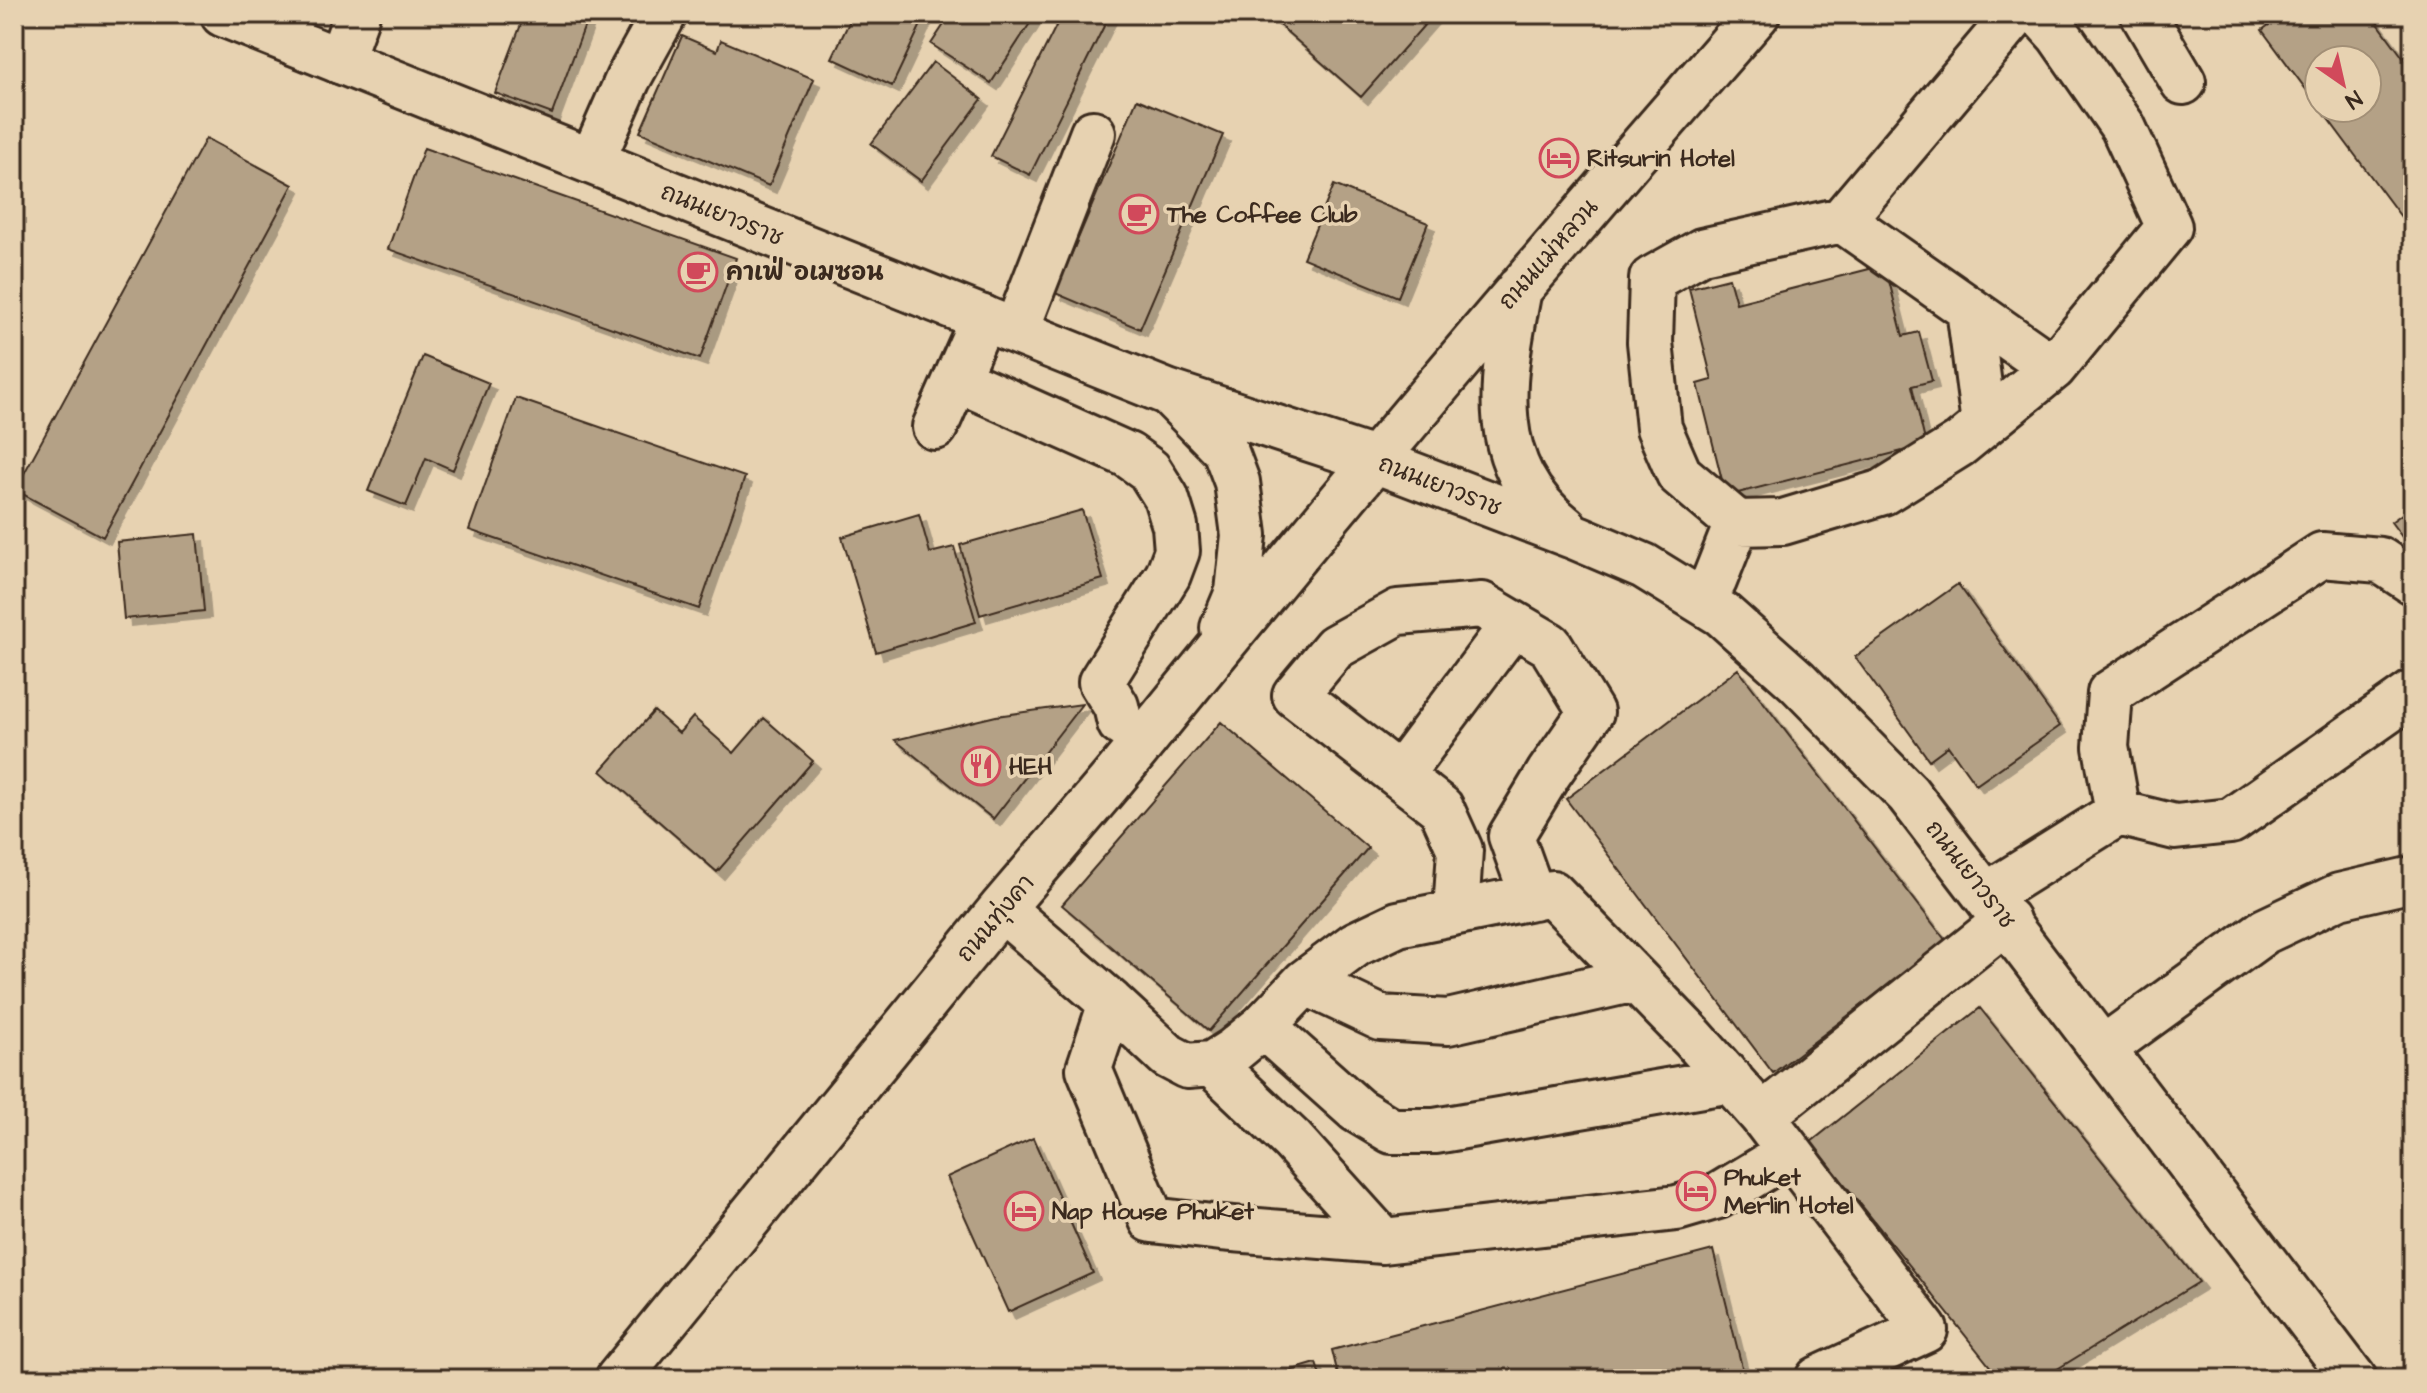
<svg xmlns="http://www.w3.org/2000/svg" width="2427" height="1393" font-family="'Architects Daughter','Playpen Sans Thai',sans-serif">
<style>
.building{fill:#b4a186;stroke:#3b2a1e;stroke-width:2;filter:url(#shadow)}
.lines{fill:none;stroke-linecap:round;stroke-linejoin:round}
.minor-casing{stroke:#3b2a1e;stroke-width:50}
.major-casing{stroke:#3b2a1e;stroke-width:50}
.minor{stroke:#e7d2b1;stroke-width:44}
.major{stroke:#e7d2b1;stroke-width:44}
.labels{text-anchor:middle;stroke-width:7;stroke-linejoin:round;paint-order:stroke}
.poi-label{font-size:24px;font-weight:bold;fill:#3b2a1e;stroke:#e7d2b1;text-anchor:start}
.street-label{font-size:24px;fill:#3b2a1e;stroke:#e7d2b1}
</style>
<defs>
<filter id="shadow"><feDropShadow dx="7" dy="7" stdDeviation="0" flood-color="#0004"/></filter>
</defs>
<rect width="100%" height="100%" fill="#e7d2b1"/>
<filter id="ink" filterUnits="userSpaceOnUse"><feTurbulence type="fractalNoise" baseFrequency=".0125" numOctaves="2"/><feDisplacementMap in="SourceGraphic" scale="16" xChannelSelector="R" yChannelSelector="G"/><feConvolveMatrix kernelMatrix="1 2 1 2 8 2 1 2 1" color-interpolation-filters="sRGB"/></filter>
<g filter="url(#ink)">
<path class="building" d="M 525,14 L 589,14 L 552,114 L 495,93 Z
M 853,14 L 926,14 L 892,86 L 832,58 Z
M 951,14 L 1036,14 L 991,83 L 931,44 Z
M 1062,14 L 1110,14 L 1030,175 L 991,156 Z
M 1273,14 L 1434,14 L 1361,97 L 1270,17 Z
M 2284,14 L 2371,14 L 2413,71 L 2413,233 L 2320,108 L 2367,108 L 2367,60 L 2319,60 L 2319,107 L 2262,30 Z
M 682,36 L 717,51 L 721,40 L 814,79 L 769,186 L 640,132 Z
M 933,62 L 982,99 L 921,181 L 871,144 Z
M 1137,99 L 1223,135 L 1140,329 L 1055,293 Z
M 206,138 L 293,185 L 103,537 L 15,490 Z
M 424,148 L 736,258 L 700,359 L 388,249 Z
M 1334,185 L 1428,223 L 1398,297 L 1303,258 Z
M 1885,265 L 1903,336 L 1919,332 L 1932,381 L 1912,386 L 1926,445 L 1726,496 L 1698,384 L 1712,380 L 1689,288 L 1729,278 L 1736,303 Z
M 423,356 L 489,383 L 453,470 L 426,458 L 406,506 L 368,491 Z
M 516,398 L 745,477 L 699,609 L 469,530 Z
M 2413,506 L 2413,552 L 2391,522 Z
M 1082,510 L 1103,579 L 980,615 L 960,545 Z
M 919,514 L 930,553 L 954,547 L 976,622 L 876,652 L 842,537 Z
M 197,534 L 204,611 L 124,619 L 117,542 Z
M 1958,584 L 2060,726 L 1976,785 L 1948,746 L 1929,760 L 1855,657 Z
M 1738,669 L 1946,941 L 1773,1073 L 1566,799 Z
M 1082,704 L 993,819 L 895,740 L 996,716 Z
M 654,711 L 679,733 L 693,717 L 734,753 L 764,718 L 813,761 L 717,872 L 601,771 Z
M 1221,722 L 1368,848 L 1209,1031 L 1062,905 Z
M 1980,1008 L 2199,1282 L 2041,1379 L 2000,1379 L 1811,1142 Z
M 1033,1138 L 1093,1273 L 1008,1312 L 947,1177 Z
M 1713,1250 L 1743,1371 L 1712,1379 L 1339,1379 L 1332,1350 Z
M 1316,1363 L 1321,1379 L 1262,1379 Z"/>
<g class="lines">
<defs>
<path id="minor" d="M 2016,14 L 1842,220 L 1702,251 L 1652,279 L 1650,342 L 1659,428 L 1679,474 L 1737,523 L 1783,522 L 1883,492 L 1960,444 L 2053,368
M 2143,14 L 2183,82
M 340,61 L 357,14
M 592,161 L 628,79 L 664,14
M 1842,220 L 2053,368 L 2169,227 L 2123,127 L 2059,35 L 2040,14
M 1969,309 L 1984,424
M 1016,331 L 1093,133
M 957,379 L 1128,455 L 1149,470 L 1166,497 L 1175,526 L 1177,551 L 1168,575 L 1101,682 L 1116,706 L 1120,723 L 1145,739
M 935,427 L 983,318
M 1699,599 L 1714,581 L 1737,523
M 1400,775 L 1513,624
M 2118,813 L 2106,747 L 2110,693 L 2322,555 L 2380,560 L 2413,582
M 1987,895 L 2118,813 L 2175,827 L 2231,821 L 2413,693
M 1002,909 L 1111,1003 L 1168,1056 L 1187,1066 L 1212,1064 L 1234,1050 L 1263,1026 L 1305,982 L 1356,944 L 1398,924 L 1552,893 L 1693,1038 L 1762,1116 L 1925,1330 L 1818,1379
M 1456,912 L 1460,850 L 1441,808 L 1295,695 L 1335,647 L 1398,612 L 1482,605 L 1550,645 L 1591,712 L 1549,773 L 1511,836 L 1533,897
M 1305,982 L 1381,1018 L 1448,1022 L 1635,979
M 1111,1003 L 1089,1069 L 1152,1220 L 1221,1228 L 1383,1241 L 1677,1208 L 1718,1196 L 1789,1153
M 1263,1026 L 1357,1110 L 1392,1131 L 1435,1131 L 1731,1080
M 2104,1048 L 2265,931 L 2339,896 L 2413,879
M 1212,1064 L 1292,1140 L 1383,1241
M 1762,1116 L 2007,920"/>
<path id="major" d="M 223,14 L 1167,392 L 1374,460 L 1578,538 L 1644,566 L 1722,614 L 1797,681 L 1908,794 L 2354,1379
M 1519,289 C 1502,379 1484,463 1565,528
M 1172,396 L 1225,450 L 1237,482 L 1244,535 L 1238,592 L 1223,628
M 618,1379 C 745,1221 873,1064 1002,908 C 1050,851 1100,796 1146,738 C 1345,492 1549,252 1757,14"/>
</defs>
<use href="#minor" class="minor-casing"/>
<use href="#major" class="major-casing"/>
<use href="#minor" class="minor"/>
<use href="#major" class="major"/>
</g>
</g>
<defs>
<symbol id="hotel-ring" viewBox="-11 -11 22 22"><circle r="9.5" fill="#e7d2b1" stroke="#d1495b" stroke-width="1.5"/><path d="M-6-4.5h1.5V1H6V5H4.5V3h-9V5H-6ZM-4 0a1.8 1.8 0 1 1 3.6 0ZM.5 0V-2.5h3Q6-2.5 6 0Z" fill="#d1495b"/></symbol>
<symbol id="cafe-ring" viewBox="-11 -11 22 22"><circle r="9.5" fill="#e7d2b1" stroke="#d1495b" stroke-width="1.5"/><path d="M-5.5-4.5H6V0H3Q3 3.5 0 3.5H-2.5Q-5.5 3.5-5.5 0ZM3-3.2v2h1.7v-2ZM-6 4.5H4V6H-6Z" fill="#d1495b"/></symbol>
<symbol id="restaurant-ring" viewBox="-11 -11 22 22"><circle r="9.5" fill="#e7d2b1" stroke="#d1495b" stroke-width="1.5"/><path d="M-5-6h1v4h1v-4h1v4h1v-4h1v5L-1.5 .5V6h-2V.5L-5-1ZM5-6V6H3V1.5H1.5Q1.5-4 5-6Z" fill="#d1495b"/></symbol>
</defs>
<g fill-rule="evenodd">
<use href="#hotel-ring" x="1537" y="136" width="44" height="44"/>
<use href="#cafe-ring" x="1117" y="192" width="44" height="44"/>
<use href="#cafe-ring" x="676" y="250" width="44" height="44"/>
<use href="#restaurant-ring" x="959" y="744" width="44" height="44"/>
<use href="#hotel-ring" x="1674" y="1169" width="44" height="44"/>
<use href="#hotel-ring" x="1002" y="1189" width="44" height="44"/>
</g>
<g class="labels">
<g class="poi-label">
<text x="1587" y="166">Ritsurin Hotel</text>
<text x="1167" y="222">The Coffee Club</text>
<text x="726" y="280">คาเฟ่ อเมซอน</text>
<text x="1009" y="774">HEH</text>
<text x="1724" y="1185">Phuket<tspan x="1724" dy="28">Merlin Hotel</tspan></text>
<text x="1052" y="1219">Nap House Phuket</text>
</g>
<g class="street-label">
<text transform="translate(722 214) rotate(22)" y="8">ถนนเยาวราช</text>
<text transform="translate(1548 254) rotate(-49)" y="8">ถนนแม่หลวน</text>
<text transform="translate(1440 485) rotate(21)" y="8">ถนนเยาวราช</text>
<text transform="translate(1971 874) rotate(52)" y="8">ถนนเยาวราช</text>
<text transform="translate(995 918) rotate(-50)" y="8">ถนนทุ่งคา</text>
</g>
</g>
<rect width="2427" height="1393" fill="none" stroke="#e7d2b1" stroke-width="48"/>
<rect x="24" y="24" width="2379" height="1345" fill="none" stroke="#3b2a1e" stroke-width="3" filter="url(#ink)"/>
<g transform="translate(2343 84) rotate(146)"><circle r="38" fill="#e7d2b1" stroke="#a28f76" stroke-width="2"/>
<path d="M0-6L14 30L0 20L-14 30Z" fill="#d1495b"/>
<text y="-12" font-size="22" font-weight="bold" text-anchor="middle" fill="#3b2a1e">N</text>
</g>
</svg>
